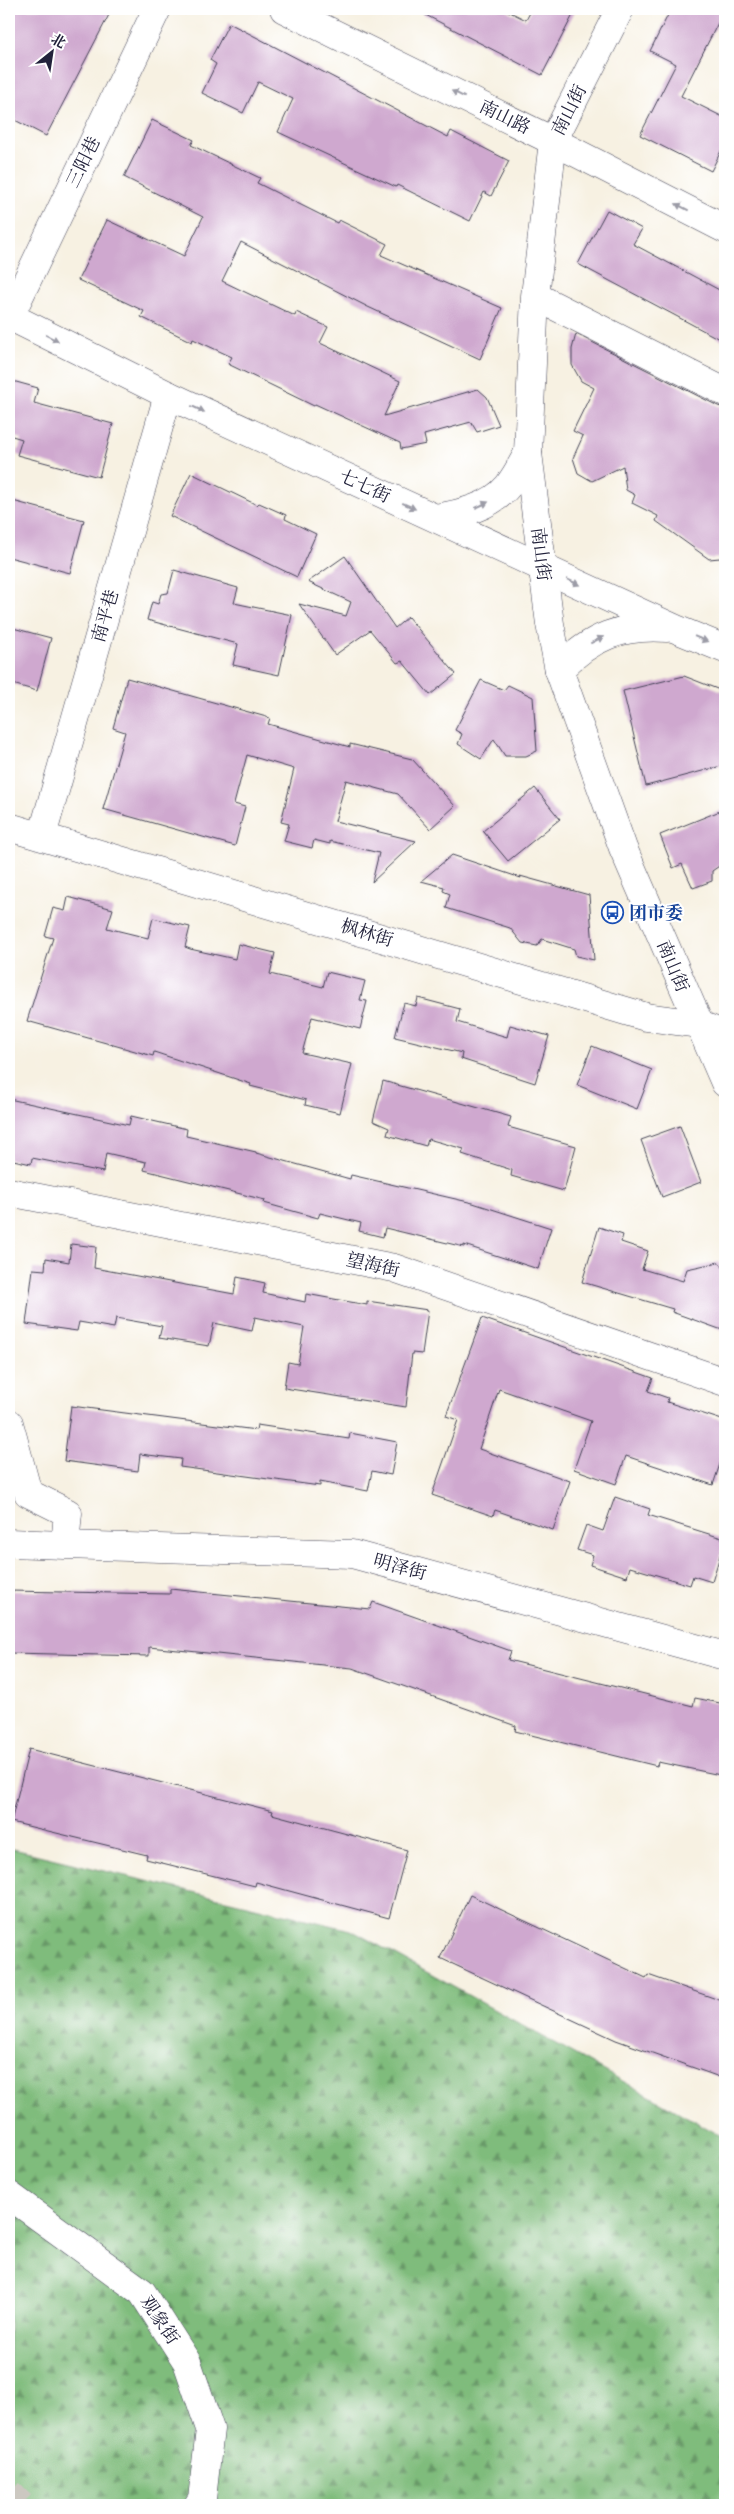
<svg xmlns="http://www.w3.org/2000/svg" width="734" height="2514" font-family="'IM FELL DW Pica','Noto Serif SC',serif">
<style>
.forest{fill:url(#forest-firs);stroke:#506f5c}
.building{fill:#cfa8cf}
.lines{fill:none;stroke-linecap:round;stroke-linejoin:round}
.major-tunnel{stroke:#ccc8c1;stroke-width:28;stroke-dasharray:28 14;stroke-linecap:butt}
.minor-casing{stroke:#424154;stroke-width:29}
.major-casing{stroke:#424154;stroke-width:29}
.minor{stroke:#fff;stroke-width:28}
.major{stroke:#fff;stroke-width:28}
.oneway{fill:#9c9ca7}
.labels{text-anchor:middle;stroke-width:4;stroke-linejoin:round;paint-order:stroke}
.street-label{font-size:18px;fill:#22223b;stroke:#fff}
.transit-label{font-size:18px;font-weight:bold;fill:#164399;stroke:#fff;text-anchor:start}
</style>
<defs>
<pattern id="forest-firs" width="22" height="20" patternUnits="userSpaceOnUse" patternTransform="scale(1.25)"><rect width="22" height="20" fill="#7fbc7c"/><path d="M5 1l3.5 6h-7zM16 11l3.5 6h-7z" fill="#689867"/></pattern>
</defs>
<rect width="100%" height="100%" fill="#fff"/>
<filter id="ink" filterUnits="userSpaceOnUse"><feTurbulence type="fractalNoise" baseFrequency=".02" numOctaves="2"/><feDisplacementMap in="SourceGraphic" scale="10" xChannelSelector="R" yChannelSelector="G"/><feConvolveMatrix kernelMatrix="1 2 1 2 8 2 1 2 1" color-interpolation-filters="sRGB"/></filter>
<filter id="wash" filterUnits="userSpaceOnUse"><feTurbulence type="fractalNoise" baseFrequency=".0096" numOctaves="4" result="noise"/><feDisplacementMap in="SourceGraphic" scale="20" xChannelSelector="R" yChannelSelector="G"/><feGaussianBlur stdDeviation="1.12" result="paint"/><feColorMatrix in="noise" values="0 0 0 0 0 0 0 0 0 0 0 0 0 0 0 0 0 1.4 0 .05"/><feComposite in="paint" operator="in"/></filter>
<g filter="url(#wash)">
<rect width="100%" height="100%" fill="#f7f1e2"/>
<path class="forest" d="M 9,1848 L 351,1930 L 725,2138 L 725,2505 L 9,2505 Z"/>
<g id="blocks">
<path class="building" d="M 9,9 L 112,9 L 46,136 L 9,117 Z
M 414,9 L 504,9 L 526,20 L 532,9 L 576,9 L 542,75 Z
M 671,9 L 725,9 L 681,96 L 725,118 L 725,143 L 711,171 L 640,135 L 676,64 L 650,51 Z
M 229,23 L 448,137 L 451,131 L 509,161 L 491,196 L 484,192 L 470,221 L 397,185 L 396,187 L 278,132 L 293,99 L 258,82 L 243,113 L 202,93 L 216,64 L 210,60 Z
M 152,120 L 194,140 L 191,145 L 260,178 L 257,183 L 337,223 L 339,220 L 387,244 L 381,255 L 502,308 L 480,359 L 368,307 L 241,242 L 222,281 L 295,316 L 296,312 L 328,327 L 320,343 L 400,381 L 384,416 L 478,389 L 487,397 L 499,425 L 477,432 L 471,422 L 424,435 L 426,444 L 401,449 L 400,443 L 315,404 L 314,406 L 228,364 L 232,357 L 193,339 L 192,342 L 141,317 L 144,311 L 78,280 L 107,220 L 184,256 L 203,217 L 124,177 Z
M 607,210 L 642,229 L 633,244 L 725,293 L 725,342 L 578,264 Z
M 576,334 L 718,406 L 725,408 L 725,552 L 720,558 L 709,559 L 656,521 L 658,516 L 632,503 L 635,495 L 626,490 L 623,466 L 592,481 L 578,473 L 573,458 L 583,436 L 573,431 L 594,388 L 581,381 L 572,365 L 572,349 Z
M 9,380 L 38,388 L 34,403 L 113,424 L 99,477 L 17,455 L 22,439 L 9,435 Z
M 191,473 L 257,505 L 259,503 L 286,515 L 285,519 L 316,534 L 297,577 L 170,516 Z
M 9,500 L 84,520 L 70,573 L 9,557 Z
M 345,556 L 395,628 L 408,617 L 456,674 L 430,695 L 402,661 L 397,663 L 370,630 L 335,655 L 299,604 L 346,616 L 351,602 L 308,582 Z
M 174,570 L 238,588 L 234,603 L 292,615 L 279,675 L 233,665 L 238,644 L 147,620 L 152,602 L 158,604 L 161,594 L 168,593 Z
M 9,627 L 51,638 L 37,691 L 9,683 Z
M 684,676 L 725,692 L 725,765 L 646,786 L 623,691 Z
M 127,678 L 270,718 L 268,724 L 350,747 L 350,744 L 412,759 L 455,806 L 430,829 L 398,794 L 346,780 L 335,821 L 416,841 L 372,882 L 379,853 L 330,841 L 330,844 L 314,840 L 312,848 L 284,841 L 289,824 L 281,822 L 294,769 L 247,755 L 234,804 L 245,807 L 235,846 L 103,809 L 125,732 L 113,728 Z
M 481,680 L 504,690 L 508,685 L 533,697 L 537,751 L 526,756 L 505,756 L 494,739 L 481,759 L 458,744 L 462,734 L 455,730 Z
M 535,788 L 560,819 L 508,861 L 483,831 Z
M 725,809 L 725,862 L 712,871 L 712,881 L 693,888 L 682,864 L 673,868 L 660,835 Z
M 452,855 L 521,878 L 520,876 L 589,895 L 594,960 L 576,956 L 574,949 L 542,939 L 537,946 L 522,943 L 510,928 L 446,908 L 450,894 L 443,891 L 444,887 L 421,881 Z
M 68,897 L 113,909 L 107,928 L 148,938 L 153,918 L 190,927 L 185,947 L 190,949 L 235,959 L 238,944 L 275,953 L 270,974 L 323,987 L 327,972 L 365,981 L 360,1000 L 367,1001 L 360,1029 L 312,1017 L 302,1053 L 352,1064 L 340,1113 L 305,1105 L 306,1100 L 250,1086 L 251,1084 L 154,1052 L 153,1056 L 27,1021 L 53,938 L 45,936 L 53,908 L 65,911 Z
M 418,998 L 460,1009 L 457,1022 L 507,1037 L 510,1025 L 549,1036 L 535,1083 L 461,1059 L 462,1053 L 395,1037 L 404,1003 L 416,1006 Z
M 592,1046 L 652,1070 L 637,1109 L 577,1085 Z
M 383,1081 L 511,1117 L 508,1127 L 576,1146 L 564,1191 L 511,1176 L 512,1170 L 462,1154 L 464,1149 L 428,1139 L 426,1146 L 387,1135 L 389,1128 L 373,1121 Z
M 9,1099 L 129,1125 L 131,1116 L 187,1129 L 186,1136 L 256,1152 L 256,1153 L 350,1179 L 351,1175 L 473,1203 L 551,1228 L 538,1269 L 464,1245 L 464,1247 L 385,1228 L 383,1237 L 359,1231 L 361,1223 L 320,1213 L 318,1218 L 264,1203 L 265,1200 L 144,1170 L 146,1162 L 106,1153 L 103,1172 L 32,1158 L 31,1164 L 9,1159 Z
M 680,1126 L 701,1182 L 662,1197 L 641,1140 Z
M 599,1227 L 623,1235 L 621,1242 L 648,1251 L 642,1269 L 683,1281 L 687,1269 L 719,1262 L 725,1270 L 725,1331 L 672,1312 L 673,1309 L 582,1282 Z
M 71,1244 L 96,1247 L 94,1268 L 234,1294 L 237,1277 L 265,1283 L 263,1293 L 305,1302 L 306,1294 L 367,1305 L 367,1301 L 428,1310 L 422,1354 L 412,1353 L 406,1407 L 284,1388 L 288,1362 L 298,1364 L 304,1327 L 255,1317 L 252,1331 L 214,1323 L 209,1346 L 159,1338 L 162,1326 L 116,1318 L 114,1328 L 79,1322 L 77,1331 L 26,1324 L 33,1269 L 45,1270 L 46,1258 L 69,1262 Z
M 482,1318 L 653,1378 L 648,1391 L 668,1398 L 667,1402 L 725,1421 L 725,1449 L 713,1485 L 626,1456 L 616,1484 L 574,1469 L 591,1421 L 499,1389 L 479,1449 L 570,1481 L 553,1530 L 495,1510 L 493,1516 L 432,1495 L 458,1420 L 446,1416 Z
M 71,1406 L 256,1430 L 257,1425 L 349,1439 L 350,1433 L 397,1442 L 391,1475 L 372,1471 L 368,1491 L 320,1482 L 320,1486 L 180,1467 L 181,1459 L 140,1454 L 138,1471 L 64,1461 Z
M 615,1497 L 650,1509 L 648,1515 L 725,1539 L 712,1582 L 693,1576 L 690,1585 L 630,1567 L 627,1577 L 590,1565 L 593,1555 L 577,1550 L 586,1525 L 603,1531 Z
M 170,1589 L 370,1609 L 373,1602 L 511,1651 L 508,1660 L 693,1706 L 695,1698 L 725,1704 L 725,1776 L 658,1762 L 657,1766 L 515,1731 L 516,1726 L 352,1668 L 149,1647 L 149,1656 L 9,1653 L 9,1591 L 170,1594 Z
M 29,1749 L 273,1811 L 272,1814 L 407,1850 L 389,1918 L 256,1882 L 255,1886 L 146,1859 L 147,1855 L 11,1822 Z
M 470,1895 L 646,1978 L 648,1975 L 725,2002 L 725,2079 L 616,2040 L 440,1958 Z"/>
</g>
</g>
<g filter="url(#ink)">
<use href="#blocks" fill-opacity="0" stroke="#424154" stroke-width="1"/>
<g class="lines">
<path class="major-tunnel" d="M 9,2493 L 21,2505"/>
<defs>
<path id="minor" d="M 620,9 L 553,141 L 535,296 L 528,453 L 550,624 L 559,670 L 623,848 L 725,1083
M 535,296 L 725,392
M 10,316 L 157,9
M 9,827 L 646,1017 L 698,1024 L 725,1035
M 42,836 L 168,395
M 9,1192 L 394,1268 L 725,1382
M 9,1423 L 28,1493 L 68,1513 L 65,1545 L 9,1543
M 65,1545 L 352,1554 L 725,1656
M 9,2195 L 142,2292 L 187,2362 L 210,2429 L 202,2499 L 198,2505"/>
<path id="major" d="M 284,9 L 553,141 L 725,229
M 9,316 L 168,395 L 676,629 L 725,649
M 435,518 C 460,514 491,507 508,486 C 516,476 522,464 528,453
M 559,670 C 591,636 622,625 667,628"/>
</defs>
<use href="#minor" class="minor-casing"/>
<use href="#major" class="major-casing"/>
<use href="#minor" class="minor"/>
<use href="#major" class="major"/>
</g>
<defs><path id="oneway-solid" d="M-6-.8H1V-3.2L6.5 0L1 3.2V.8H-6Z" transform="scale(1.25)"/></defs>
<g class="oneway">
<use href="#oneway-solid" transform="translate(458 94) rotate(-154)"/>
<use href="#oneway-solid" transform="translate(682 207) rotate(-153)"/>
<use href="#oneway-solid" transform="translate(52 338) rotate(26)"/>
<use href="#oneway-solid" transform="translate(198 409) rotate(25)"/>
<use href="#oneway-solid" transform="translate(482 505) rotate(-25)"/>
<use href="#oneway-solid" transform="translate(409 506) rotate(25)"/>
<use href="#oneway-solid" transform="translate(573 582) rotate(25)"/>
<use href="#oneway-solid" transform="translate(701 639) rotate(22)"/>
<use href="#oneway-solid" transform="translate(597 640) rotate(-27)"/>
</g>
</g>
<defs>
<symbol id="bus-ring" viewBox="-11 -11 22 22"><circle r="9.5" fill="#fff" stroke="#1a4fb4" stroke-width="1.5"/><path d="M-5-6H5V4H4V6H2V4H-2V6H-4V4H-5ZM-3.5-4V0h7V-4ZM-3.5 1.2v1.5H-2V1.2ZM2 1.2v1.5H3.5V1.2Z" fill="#1a4fb4"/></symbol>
</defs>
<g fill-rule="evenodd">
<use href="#bus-ring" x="600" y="900" width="25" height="25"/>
</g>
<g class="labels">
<g class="street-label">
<text transform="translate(569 110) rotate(-63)" y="6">南山街</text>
<text transform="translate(505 117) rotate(26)" y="6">南山路</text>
<text transform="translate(83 162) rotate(-64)" y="6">三阳巷</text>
<text transform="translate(365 486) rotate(25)" y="6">七七街</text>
<text transform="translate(541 554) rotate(83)" y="6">南山街</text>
<text transform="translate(105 616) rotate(-74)" y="6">南平巷</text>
<text transform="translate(367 933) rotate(17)" y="6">枫林街</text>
<text transform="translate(673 966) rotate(67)" y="6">南山街</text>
<text transform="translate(373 1265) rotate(13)" y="6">望海街</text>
<text transform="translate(400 1567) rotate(15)" y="6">明泽街</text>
<text transform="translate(160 2320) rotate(56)" y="6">观象街</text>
</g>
<g class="transit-label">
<text x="629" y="919">团市委</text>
</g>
</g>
<rect width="734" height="2514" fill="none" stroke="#fff" stroke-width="30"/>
<g transform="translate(52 52) rotate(30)" stroke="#ffffff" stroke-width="4" paint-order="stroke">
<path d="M0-4L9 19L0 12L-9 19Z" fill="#22223b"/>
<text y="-8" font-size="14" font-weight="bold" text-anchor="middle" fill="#22223b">北</text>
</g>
</svg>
